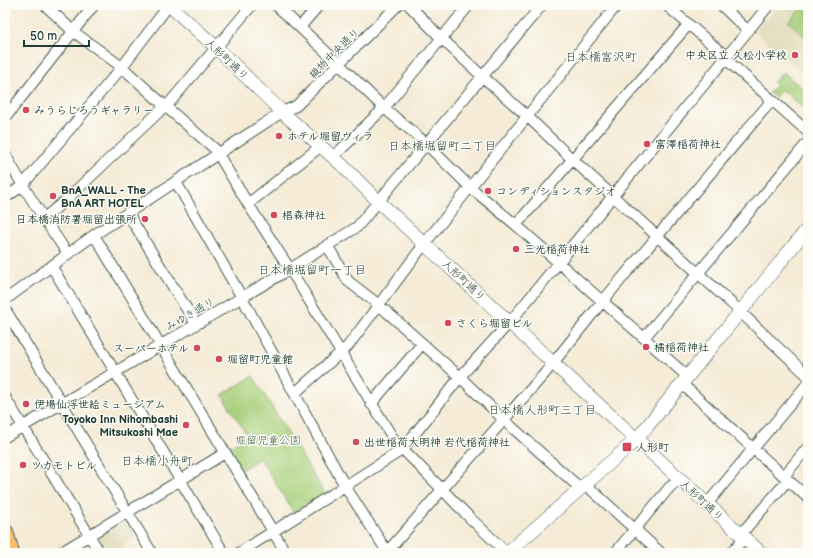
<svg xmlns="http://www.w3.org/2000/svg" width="813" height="558" font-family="'Balsamiq Sans','Klee One',sans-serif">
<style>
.built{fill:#e1dcbb}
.green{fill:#a8cf7a;stroke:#648657}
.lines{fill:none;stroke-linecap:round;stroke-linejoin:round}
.minor-casing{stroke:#3f574c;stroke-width:12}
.tertiary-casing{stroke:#3f574c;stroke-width:14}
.primary-casing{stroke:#3f574c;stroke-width:18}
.minor{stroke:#fff;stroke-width:10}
.tertiary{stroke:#fff;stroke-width:13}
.primary{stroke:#fbbe6e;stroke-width:16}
.poi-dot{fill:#d1495b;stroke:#fdfcf7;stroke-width:1.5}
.labels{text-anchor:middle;stroke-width:3;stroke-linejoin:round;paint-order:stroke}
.street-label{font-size:11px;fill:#1f3d34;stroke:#fdfcf7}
.poi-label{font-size:11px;font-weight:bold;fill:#1f3d34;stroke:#fdfcf7;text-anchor:start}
.park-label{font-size:11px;fill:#416246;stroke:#fdfcf7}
.neighbourhood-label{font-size:12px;fill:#1f3d34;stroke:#fdfcf7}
</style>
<rect width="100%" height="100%" fill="#fdfcf7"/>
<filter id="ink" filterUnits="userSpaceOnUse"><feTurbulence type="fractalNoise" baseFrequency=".025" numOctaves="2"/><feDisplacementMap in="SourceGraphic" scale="8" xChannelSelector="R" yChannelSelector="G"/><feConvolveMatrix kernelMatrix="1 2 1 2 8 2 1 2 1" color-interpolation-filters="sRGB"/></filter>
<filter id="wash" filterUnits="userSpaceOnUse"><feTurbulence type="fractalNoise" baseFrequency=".012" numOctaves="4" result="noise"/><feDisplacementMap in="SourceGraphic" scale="16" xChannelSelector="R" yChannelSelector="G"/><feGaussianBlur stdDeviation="0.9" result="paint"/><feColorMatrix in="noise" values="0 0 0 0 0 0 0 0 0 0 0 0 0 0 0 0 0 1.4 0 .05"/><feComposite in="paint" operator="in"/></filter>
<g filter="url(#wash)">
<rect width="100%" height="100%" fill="#f5ebd6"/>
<path class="built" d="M 778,5 L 808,5 L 808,78 L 755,31 Z
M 124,522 L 128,522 L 137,537 L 123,546 L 127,553 L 106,553 L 98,540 L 100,536 Z"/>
<path class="green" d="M 804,5 L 808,5 L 808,39 L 789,22 Z
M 783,72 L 808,93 L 808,112 L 782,90 L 775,97 L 769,93 L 776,85 L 774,82 Z
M 253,376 L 325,494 L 294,513 L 260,458 L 241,470 L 227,448 L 247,435 L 222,395 Z"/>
</g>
<g filter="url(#ink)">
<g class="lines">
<defs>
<path id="minor" d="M 45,5 L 74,32 L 122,67 L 166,107 L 215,149 L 248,204 L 293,274 L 394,440 L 469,517 L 507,553
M 276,5 L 339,64 L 384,108 L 421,139 L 470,187 L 516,225 L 687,376
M 409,5 L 441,38 L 482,76 L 527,116 L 573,160 L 731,303 L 808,376
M 666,5 L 722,53 L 729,62 L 808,132
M 721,5 L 748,31
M 300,27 L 319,5
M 5,118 L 94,5
M 5,154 C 24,189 45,221 68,254
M 333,157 L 384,108 L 469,5
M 176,182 L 245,303 L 345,486 L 388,553
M 5,198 L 22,186 L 122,67 L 169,5
M 248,204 L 321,146
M 128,214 L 196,324
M 43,219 L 67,199 L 161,110 L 166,107 L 252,5
M 516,225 L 688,25
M 94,235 L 286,553
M 327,245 L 348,281 L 379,305 L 460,377 L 504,420 L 580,488
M 52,267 L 224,553
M 5,300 L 94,235 L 282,112 L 296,106 L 398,5
M 5,309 L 152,553
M 644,338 L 808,142
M 682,384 L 808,498
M 295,393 L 348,346 L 425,243 L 617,5
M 5,397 L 100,553
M 371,404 L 422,344
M 5,437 L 290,269 L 357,227 L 542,5
M 784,476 L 808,447
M 585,484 L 661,553
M 707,504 L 808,383
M 740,535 L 788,480
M 387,552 L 546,372 L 602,302 L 772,100
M 60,553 L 225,453
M 239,553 L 402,450 L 460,377 L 510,322 L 769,5
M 615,553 L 669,488 L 679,479
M 731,553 L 744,538"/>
<path id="tertiary" d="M 169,5 L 217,48 L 282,112 L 342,165 L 378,201 L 553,363 L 761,553
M 507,553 L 637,439 L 808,228"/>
<path id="primary" d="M 5,532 L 11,553"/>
</defs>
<use href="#minor" class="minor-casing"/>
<use href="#tertiary" class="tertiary-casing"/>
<use href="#primary" class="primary-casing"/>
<use href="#minor" class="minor"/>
<use href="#tertiary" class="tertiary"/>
<use href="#primary" class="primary"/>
</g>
</g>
<g class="poi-dot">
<circle cx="795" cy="55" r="4"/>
<circle cx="26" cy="110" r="4"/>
<circle cx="279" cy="136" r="4"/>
<circle cx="647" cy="144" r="4"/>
<circle cx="488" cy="191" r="4"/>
<circle cx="53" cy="196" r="4"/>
<circle cx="274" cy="215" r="4"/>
<circle cx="145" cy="219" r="4"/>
<circle cx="516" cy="249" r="4"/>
<circle cx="448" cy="323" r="4"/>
<circle cx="646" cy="347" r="4"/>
<circle cx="197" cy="348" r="4"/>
<circle cx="219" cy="359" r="4"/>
<circle cx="26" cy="404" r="4"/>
<circle cx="186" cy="425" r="4"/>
<circle cx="356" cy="442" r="4"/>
<rect x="622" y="442" width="10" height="10" rx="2"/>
<circle cx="23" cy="465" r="4"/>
</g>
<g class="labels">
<g class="street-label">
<text transform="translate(334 53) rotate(-45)" y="4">織物中央通り</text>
<text transform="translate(227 59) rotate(43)" y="4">人形町通り</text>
<text transform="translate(464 280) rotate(43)" y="4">人形町通り</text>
<text transform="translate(190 314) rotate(-31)" y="4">みゆき通り</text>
<text transform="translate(702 500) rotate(43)" y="4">人形町通り</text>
</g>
<g class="poi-label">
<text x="787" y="59" text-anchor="end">中央区立 久松小学校</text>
<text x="34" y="114">みうらじろうギャラリー</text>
<text x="287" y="140">ホテル堀留ヴィラ</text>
<text x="655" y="148">富澤稲荷神社</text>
<text x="61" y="194">BnA_WALL - The<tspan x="61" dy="13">BnA ART HOTEL</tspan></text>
<text x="496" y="195">コンディションスタジオ</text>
<text x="282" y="219">椙森神社</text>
<text x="137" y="223" text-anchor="end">日本橋消防署堀留出張所</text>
<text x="524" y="253">三光稲荷神社</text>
<text x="456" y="327">さくら堀留ビル</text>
<text x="654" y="351">橘稲荷神社</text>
<text x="189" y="352" text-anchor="end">スーパーホテル</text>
<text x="227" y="363">堀留町児童館</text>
<text x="34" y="408">伊場仙浮世絵ミュージアム</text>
<text x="178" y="423" text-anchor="end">Toyoko Inn Nihombashi<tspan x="178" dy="13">Mitsukoshi Mae</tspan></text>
<text x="364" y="446">出世稲荷大明神 岩代稲荷神社</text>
<text x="636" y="451">人形町</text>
<text x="31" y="469">ツカモトビル</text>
</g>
<g class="park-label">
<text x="268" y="444">堀留児童公園</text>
</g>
<g class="neighbourhood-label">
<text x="601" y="61">日本橋富沢町</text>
<text x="442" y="150">日本橋堀留町二丁目</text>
<text x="312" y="274">日本橋堀留町一丁目</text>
<text x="542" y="414">日本橋人形町三丁目</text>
<text x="157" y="465">日本橋小舟町</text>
</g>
</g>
<rect width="813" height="558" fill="none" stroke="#fdfcf7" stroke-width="20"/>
<path d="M24 40v6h65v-6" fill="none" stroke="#1f3d34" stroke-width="2"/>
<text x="30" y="40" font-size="12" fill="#1f3d34" stroke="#fdfcf7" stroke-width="3" paint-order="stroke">50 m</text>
</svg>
